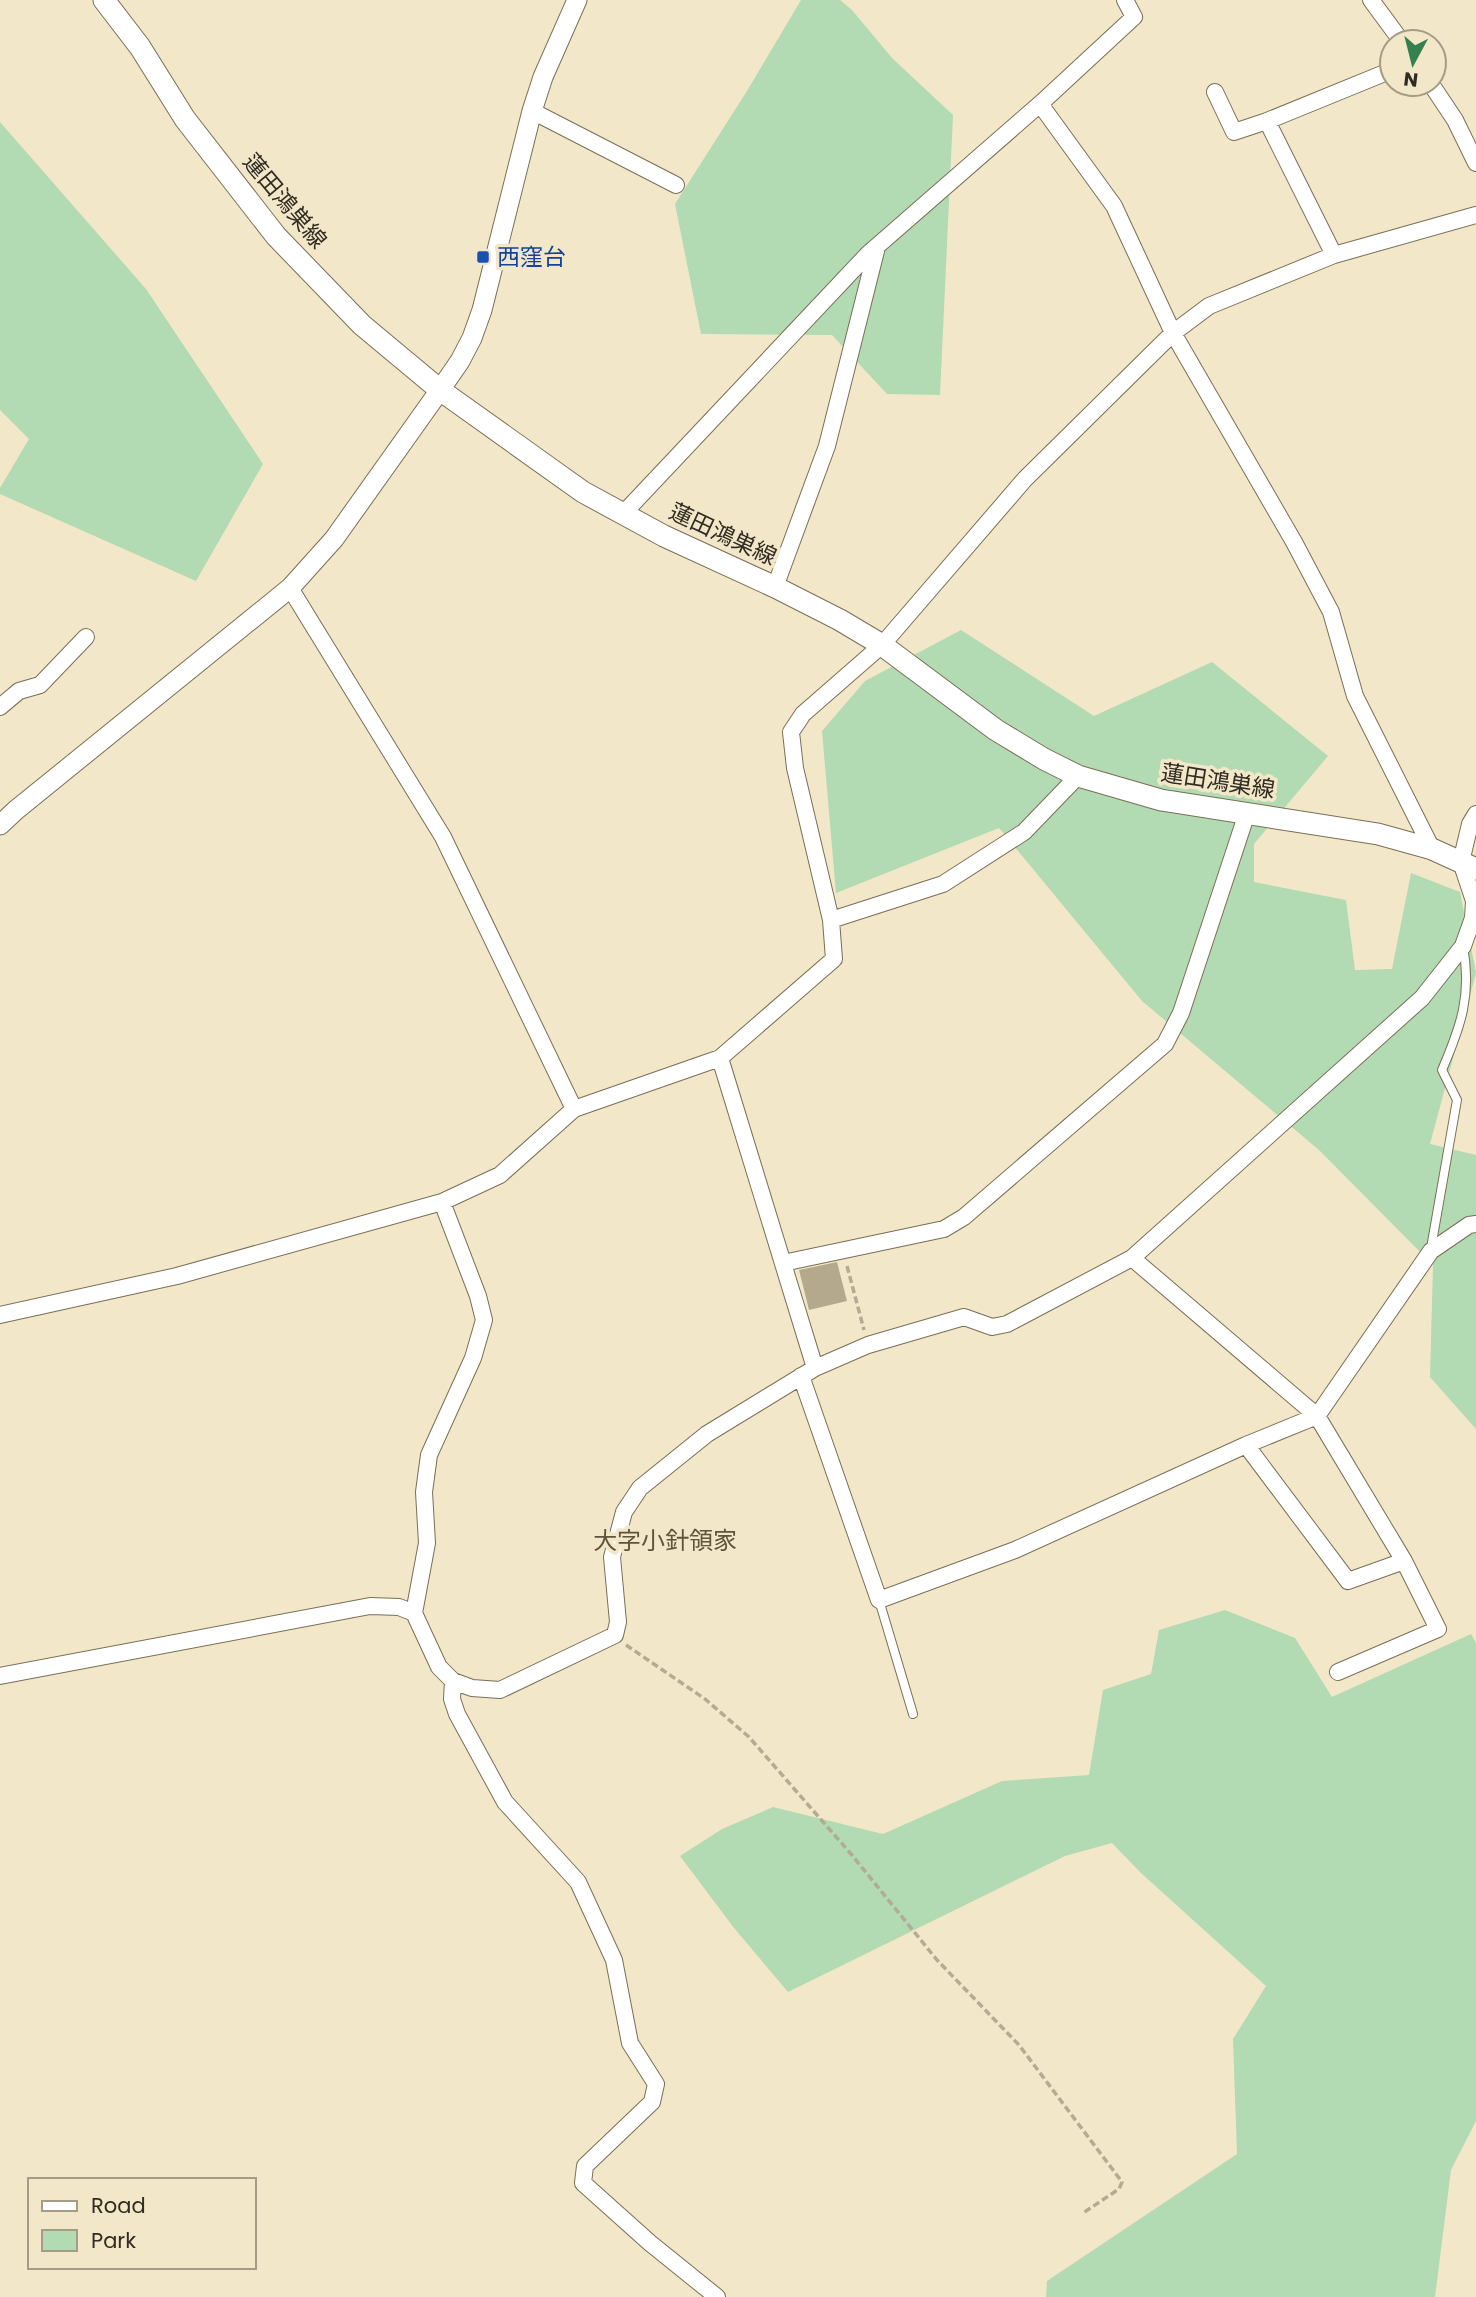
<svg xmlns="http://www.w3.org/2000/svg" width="1476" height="2297" font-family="Poppins,'Noto Sans JP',sans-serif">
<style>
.green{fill:#b2dab3}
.building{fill:#b4a98d}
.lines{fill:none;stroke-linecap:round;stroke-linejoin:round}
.service-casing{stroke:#796f55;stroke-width:10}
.minor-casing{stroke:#796f55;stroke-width:18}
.tertiary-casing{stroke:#796f55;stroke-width:21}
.secondary-casing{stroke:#796f55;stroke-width:23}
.path{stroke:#b4ab93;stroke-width:3.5;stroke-dasharray:7 3.5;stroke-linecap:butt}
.service{stroke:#fff;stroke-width:8}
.minor{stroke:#fff;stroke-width:16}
.tertiary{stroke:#fff;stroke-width:19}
.secondary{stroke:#fff;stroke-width:21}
.transit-dot{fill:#1a4fb4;stroke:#f3e7ca;stroke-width:2.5}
.labels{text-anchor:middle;stroke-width:7;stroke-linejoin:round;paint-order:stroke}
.street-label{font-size:23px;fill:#302c21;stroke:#f3e7ca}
.transit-label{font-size:23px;fill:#164399;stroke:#f3e7ca;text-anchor:start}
.neighbourhood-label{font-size:24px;fill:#5f553c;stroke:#f3e7ca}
</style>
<rect width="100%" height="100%" fill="#f3e7ca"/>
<path class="green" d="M 801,0 L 840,0 L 852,10 L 892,58 L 953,115 L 940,395 L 887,394 L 832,335 L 701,334 L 675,204 L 747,91 Z
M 0,122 L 146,289 L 263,464 L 196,581 L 0,494 L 0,488 L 29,439 L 0,410 Z
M 961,630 L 1094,716 L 1212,662 L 1328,756 L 1254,844 L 1254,882 L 1346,900 L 1355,970 L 1392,969 L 1411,873 L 1460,892 L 1476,973 L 1430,1144 L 1476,1155 L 1476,1429 L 1430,1377 L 1433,1265 L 1319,1150 L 1142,1001 L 999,828 L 836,893 L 822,731 L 865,681 Z
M 1225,1610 L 1295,1638 L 1332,1697 L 1471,1634 L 1476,1643 L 1476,2121 L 1451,2170 L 1435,2297 L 1046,2297 L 1047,2281 L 1237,2154 L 1233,2039 L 1266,1986 L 1141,1873 L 1112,1843 L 1065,1856 L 788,1992 L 734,1928 L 680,1856 L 722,1829 L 773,1807 L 883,1834 L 1002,1781 L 1089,1775 L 1103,1690 L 1151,1674 L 1159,1630 Z"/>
<path class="building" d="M 837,1262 L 847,1301 L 809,1310 L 799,1270 Z"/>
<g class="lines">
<defs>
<path id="service" d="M 1431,1248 L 1457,1100 L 1442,1070 C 1461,1026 1472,995 1463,946
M 879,1600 L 913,1714"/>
<path id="minor" d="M 1125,0 L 1134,17 L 1040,104 L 1114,206 L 1173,333 L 1294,542 L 1331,612 L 1355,696 L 1432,849
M 1371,0 L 1402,42
M 1431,84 L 1455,120 L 1476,163
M 1215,92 L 1234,132 L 1267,121 L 1334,255
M 532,111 L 676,185
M 1267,121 L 1392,70
M 622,515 L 868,254 L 1040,104
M 775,587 L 827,446 L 877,247
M 290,588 L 443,837 L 574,1109
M 0,707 L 19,691 L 40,685 L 86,637
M 1078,776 L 1024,832 L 943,884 L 831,920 L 795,768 L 791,732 L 803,714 L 882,645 L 1025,479 L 1173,333 L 1209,306 L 1334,255 L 1476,215
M 720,1058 L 815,1368
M 442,1202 L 478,1296 L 484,1320 L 473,1358 L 429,1455 L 424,1492 L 427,1543 L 414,1613 L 439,1667 L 453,1681 L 472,1688 L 500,1690 L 615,1635 L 618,1622 L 612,1557 L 624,1512 L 640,1488 L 707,1434 L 815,1368 L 868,1345 L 964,1317 L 992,1327 L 1007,1324 L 1132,1258 L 1422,998 L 1463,946 L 1473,918 L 1474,901 L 1461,862 L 1470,824 L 1476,814
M 783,1263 L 944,1229 L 964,1217 L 1165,1044 L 1181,1013 L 1247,813
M 0,1315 L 177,1276 L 442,1202 L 500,1175 L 574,1109 L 720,1058 L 834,959 L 831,920
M 801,1376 L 879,1600 L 1015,1550 L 1246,1445 L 1348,1581 L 1404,1561 L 1317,1416 L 1132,1258
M 1246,1445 L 1317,1416 L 1431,1251 L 1469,1225 L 1476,1224
M 1338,1672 L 1438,1629 L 1404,1561
M 0,1676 L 370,1606 L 399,1607 L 414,1613
M 453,1681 L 452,1699 L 457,1714 L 505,1802 L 578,1882 L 614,1960 L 630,2043 L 656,2084 L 652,2102 L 585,2166 L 583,2183 L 650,2243 L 717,2297"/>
<path id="tertiary" d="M 0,825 L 16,810 L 290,588 L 334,539 L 440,390 L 460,361 L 472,338 L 482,310 L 532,111 L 543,77 L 577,0"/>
<path id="secondary" d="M 104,0 L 140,47 L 185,119 L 276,236 L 362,325 L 440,390 L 583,492 L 664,536 L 775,587 L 840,620 L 882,645 L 996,730 L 1044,759 L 1078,776 L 1161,800 L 1378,834 L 1432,849 L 1476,869"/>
</defs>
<use href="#service" class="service-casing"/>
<use href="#minor" class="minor-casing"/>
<use href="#tertiary" class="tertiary-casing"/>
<use href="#secondary" class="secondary-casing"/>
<path class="path" d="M 847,1266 L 864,1330
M 626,1645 L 705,1699 L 749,1737 L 851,1854 L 937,1960 L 1019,2045 L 1122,2182 L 1119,2189 L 1083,2213"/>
<use href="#service" class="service"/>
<use href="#minor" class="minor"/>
<use href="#tertiary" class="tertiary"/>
<use href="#secondary" class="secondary"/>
</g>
<rect class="transit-dot" x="476" y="250" width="14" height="14" rx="3.5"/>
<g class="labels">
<g class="street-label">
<text transform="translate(285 201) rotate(50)" y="8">蓮田鴻巣線</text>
<text transform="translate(723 534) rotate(25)" y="8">蓮田鴻巣線</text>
<text transform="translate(1218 781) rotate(9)" y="8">蓮田鴻巣線</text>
</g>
<g class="transit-label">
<text x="497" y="265">西窪台</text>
</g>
<g class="neighbourhood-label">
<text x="665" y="1549">大字小針領家</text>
</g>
</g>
<rect x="28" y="2178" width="228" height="91" fill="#f3e7ca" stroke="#a59c86" stroke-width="2"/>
<rect x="42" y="2201" width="35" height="10" fill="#ffffff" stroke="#a59c86" stroke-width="2"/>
<text x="91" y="2213" font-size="21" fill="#302c21">Road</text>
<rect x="42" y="2230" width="35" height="21" fill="#b2dab3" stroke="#a59c86" stroke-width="2"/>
<text x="91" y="2248" font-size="21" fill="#302c21">Park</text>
<g transform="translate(1413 63) rotate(187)"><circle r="33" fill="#f3e7ca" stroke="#a59c86" stroke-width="2"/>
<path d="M0-5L12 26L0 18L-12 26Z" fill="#34804f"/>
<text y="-10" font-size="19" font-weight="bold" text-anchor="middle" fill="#302c21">N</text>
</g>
</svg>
